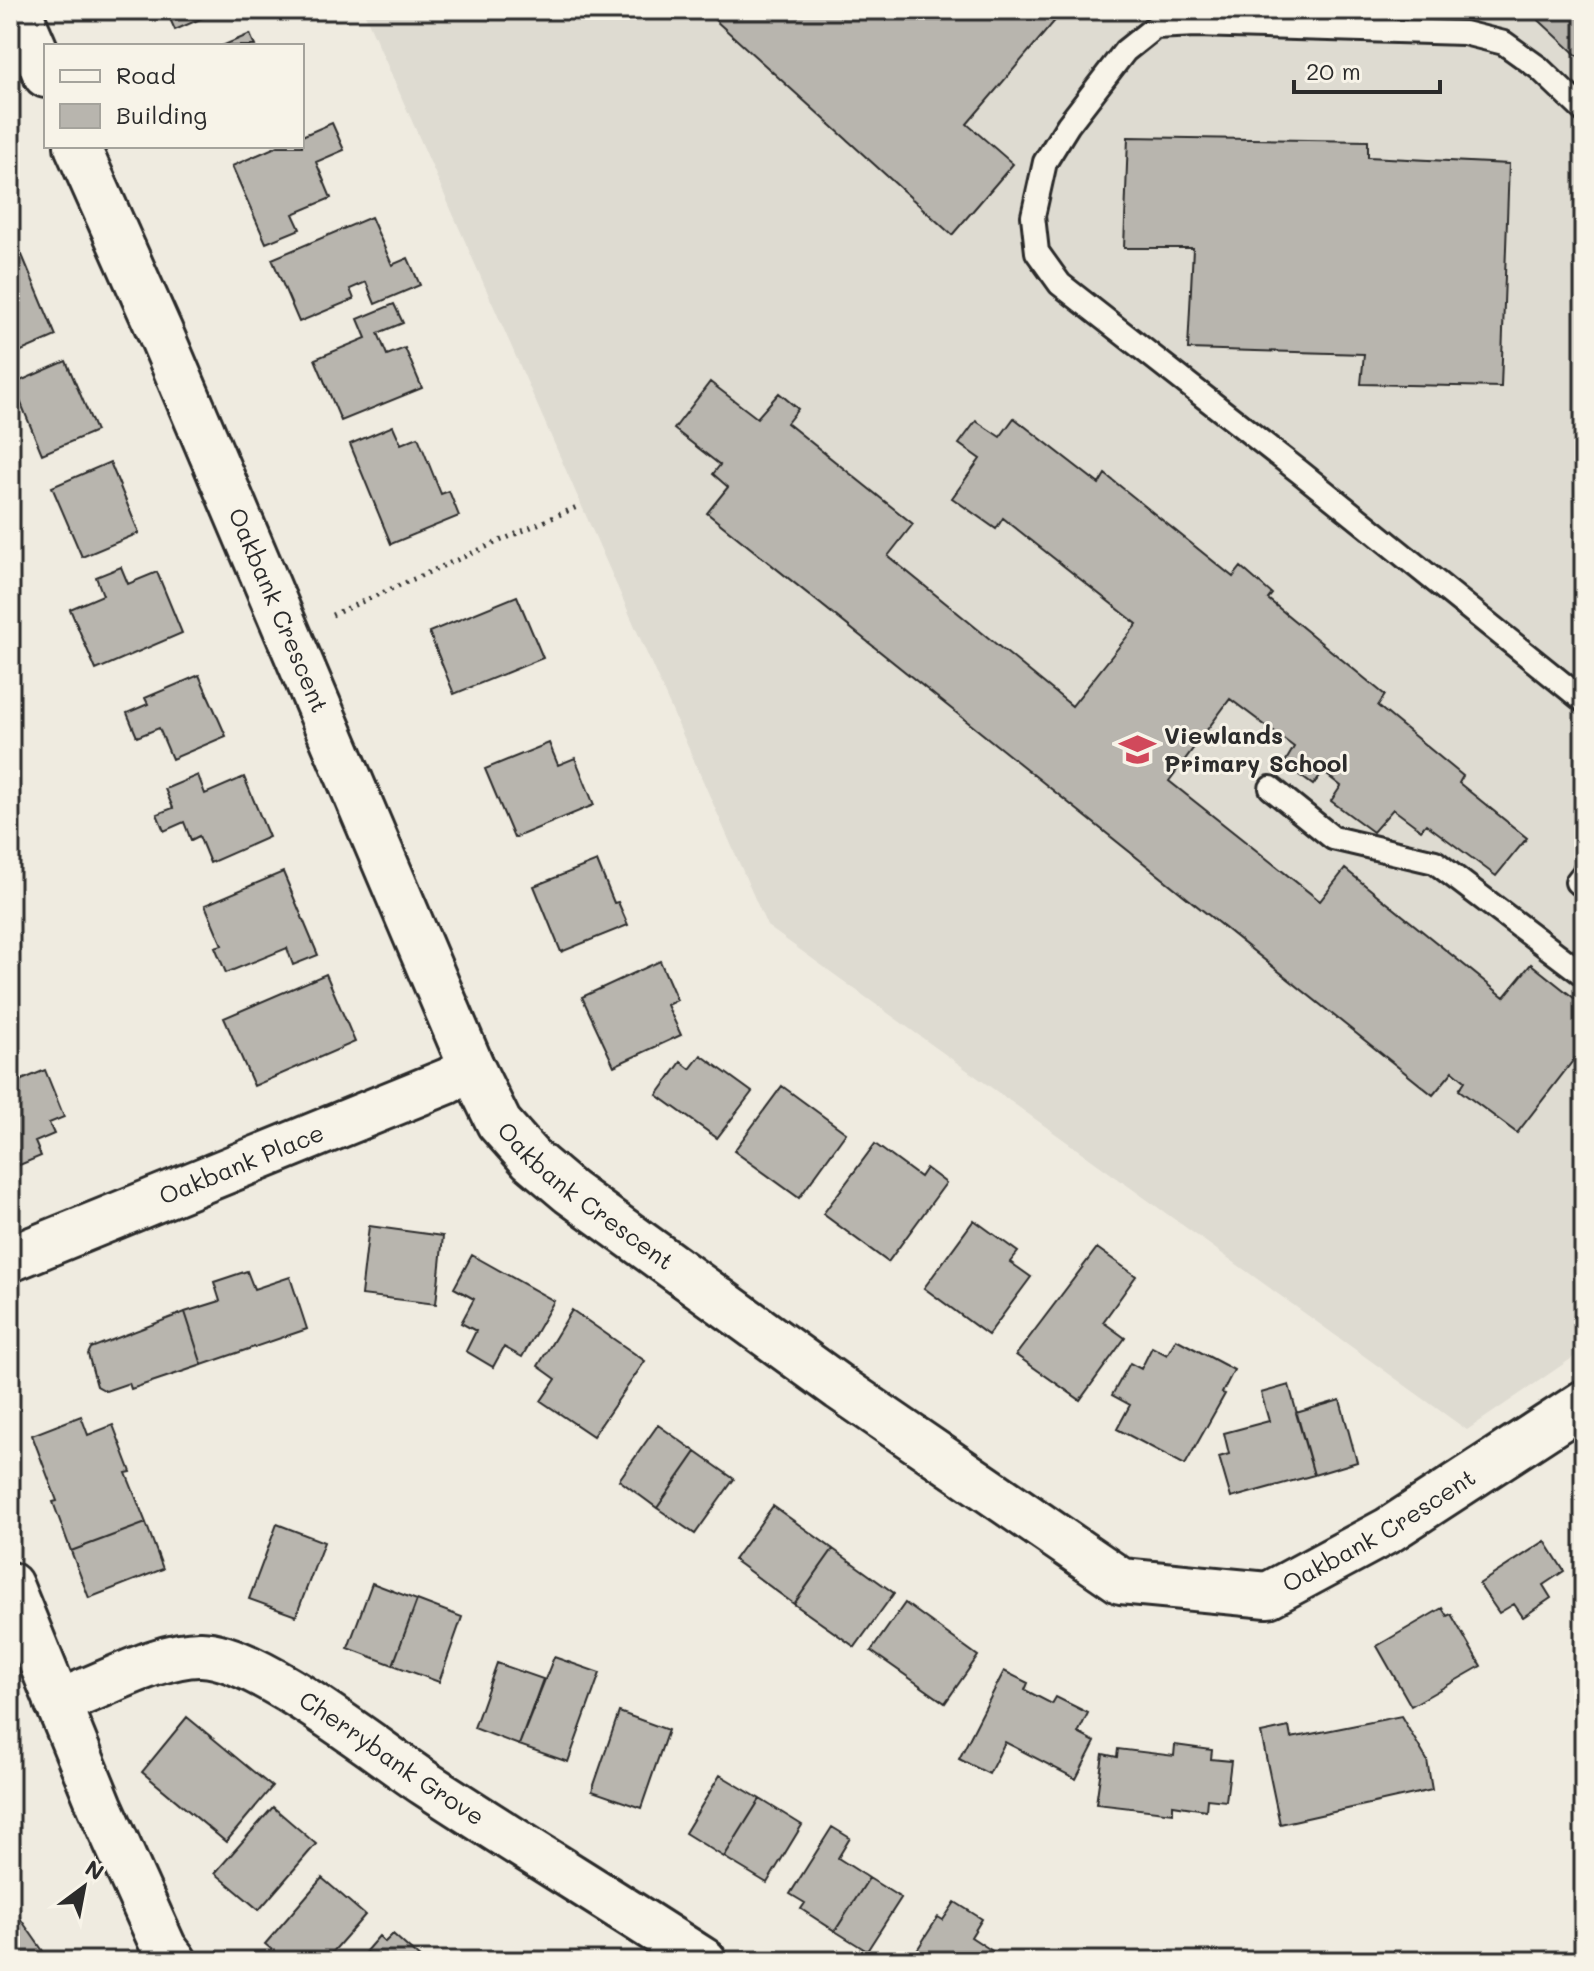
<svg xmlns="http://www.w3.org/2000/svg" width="1594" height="1971" font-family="Mali,sans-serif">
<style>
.built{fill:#dedbd1}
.building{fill:#b8b5ae;stroke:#2b2b2b;stroke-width:2}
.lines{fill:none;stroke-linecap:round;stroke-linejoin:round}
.service-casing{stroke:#2b2b2b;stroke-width:28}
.minor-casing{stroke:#2b2b2b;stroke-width:50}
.path{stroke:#2b2b2b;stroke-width:5;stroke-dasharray:2 6;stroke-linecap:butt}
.service{stroke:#f7f3e8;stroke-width:22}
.minor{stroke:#f7f3e8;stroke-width:44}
.labels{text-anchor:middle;stroke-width:6;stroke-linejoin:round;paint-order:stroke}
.street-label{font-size:24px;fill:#2b2b2b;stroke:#f7f3e8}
.poi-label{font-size:24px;font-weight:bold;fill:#2b2b2b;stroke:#f7f3e8;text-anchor:start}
</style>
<rect width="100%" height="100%" fill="#efebe0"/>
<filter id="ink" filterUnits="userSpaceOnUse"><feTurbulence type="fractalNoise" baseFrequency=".0125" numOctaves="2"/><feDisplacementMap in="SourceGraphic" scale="16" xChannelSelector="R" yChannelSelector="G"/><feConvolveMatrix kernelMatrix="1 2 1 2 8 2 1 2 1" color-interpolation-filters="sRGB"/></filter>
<g filter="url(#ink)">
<path class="built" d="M 363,10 L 1584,10 L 1584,1350 L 1467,1430 L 767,926 Z"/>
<path class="building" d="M 166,10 L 221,10 L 175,30 Z
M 704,10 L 1064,10 L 967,124 L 1013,164 L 952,235 Z
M 1528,10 L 1584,10 L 1584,62 Z
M 250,34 L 255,46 L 222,46 Z
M 332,123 L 344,150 L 316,162 L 331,198 L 293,214 L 300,229 L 266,243 L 232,166 L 278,146 L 302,146 L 302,136 Z
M 1128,137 L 1368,141 L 1368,157 L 1509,164 L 1501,387 L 1361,384 L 1364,354 L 1188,349 L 1193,248 L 1124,248 Z
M 371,217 L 392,265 L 408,258 L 420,285 L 375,304 L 366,282 L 350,289 L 354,299 L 299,322 L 272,259 Z
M 22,255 L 56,336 L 10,356 L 10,260 Z
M 394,304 L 403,323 L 378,333 L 387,355 L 405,348 L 422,388 L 341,421 L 315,359 L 366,338 L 358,319 Z
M 66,361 L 96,431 L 42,454 L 13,384 Z
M 710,382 L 757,418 L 779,393 L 798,409 L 787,423 L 913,524 L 888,556 L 1072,706 L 1137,624 L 1003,518 L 996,529 L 952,498 L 980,459 L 959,444 L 976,421 L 1000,437 L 1014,418 L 1099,484 L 1105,474 L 1233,577 L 1241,567 L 1272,594 L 1268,599 L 1385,695 L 1378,706 L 1463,776 L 1459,783 L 1527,838 L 1496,876 L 1426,824 L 1421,830 L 1393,809 L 1373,832 L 1331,801 L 1341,786 L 1323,772 L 1313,785 L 1284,764 L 1294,747 L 1230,699 L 1169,781 L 1320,901 L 1345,869 L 1504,997 L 1531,964 L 1584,1006 L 1584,1057 L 1579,1053 L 1517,1133 L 1459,1090 L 1465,1081 L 1453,1071 L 1433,1095 L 707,513 L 728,487 L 713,474 L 720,465 L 674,429 Z
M 393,426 L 401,444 L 418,437 L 441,494 L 449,491 L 459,516 L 391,544 L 350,444 Z
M 110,462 L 139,533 L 82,557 L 52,487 Z
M 121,567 L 128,584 L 157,572 L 182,633 L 96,670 L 70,609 L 103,595 L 96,577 Z
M 517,596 L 543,658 L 454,694 L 429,632 Z
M 199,675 L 226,736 L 172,759 L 159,728 L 137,737 L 127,713 L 148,704 L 145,698 Z
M 549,743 L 558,765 L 575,758 L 594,805 L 514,838 L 485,769 Z
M 198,775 L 205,794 L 244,777 L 269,837 L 210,863 L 199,836 L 191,840 L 184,822 L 164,831 L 157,814 L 173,808 L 165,789 Z
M 597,861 L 614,903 L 618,902 L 628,925 L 561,952 L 534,886 Z
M 283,872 L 318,955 L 293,965 L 287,948 L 226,973 L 215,947 L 222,945 L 205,905 Z
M 660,961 L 677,1000 L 667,1005 L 681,1035 L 614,1066 L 582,997 Z
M 326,974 L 355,1042 L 254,1086 L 224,1018 Z
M 701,1055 L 752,1092 L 717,1138 L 657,1095 L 681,1062 L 690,1069 Z
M 45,1070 L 64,1117 L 49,1123 L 54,1134 L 35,1142 L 41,1156 L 10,1169 L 10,1085 Z
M 782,1086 L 846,1133 L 799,1198 L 734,1151 Z
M 875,1144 L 920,1177 L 926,1168 L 946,1183 L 888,1262 L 823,1214 Z
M 974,1220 L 1018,1252 L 1010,1262 L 1031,1277 L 988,1335 L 924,1288 Z
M 369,1226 L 443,1236 L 436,1304 L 361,1295 Z
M 1097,1248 L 1136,1276 L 1103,1322 L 1125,1338 L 1080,1400 L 1016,1355 Z
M 472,1255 L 554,1301 L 522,1357 L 504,1347 L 493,1367 L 466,1351 L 476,1331 L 461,1323 L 474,1299 L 454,1288 Z
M 247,1271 L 254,1289 L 290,1277 L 307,1329 L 202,1365 L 185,1312 L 220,1301 L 214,1282 Z
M 572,1310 L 645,1361 L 593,1436 L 541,1401 L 556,1379 L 538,1366 Z
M 185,1312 L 202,1365 L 131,1389 L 129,1383 L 106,1391 L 97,1386 L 88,1354 L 91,1348 Z
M 1176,1339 L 1234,1370 L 1222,1393 L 1225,1394 L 1185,1465 L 1117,1429 L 1130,1405 L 1112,1395 L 1130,1363 L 1141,1369 L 1152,1347 L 1167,1355 Z
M 1289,1385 L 1314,1475 L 1231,1498 L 1219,1457 L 1229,1454 L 1224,1433 L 1269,1421 L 1261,1393 Z
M 1340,1400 L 1357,1462 L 1314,1475 L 1296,1413 Z
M 81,1416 L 88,1435 L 113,1425 L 131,1472 L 126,1473 L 146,1523 L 71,1551 L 53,1502 L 57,1501 L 32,1435 Z
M 658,1425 L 696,1452 L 657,1508 L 619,1480 Z
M 696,1452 L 734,1479 L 695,1534 L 657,1508 Z
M 773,1506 L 833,1549 L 794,1604 L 734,1560 Z
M 146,1523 L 163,1569 L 89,1598 L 71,1551 Z
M 277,1524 L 324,1542 L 296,1616 L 249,1599 Z
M 1545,1541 L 1564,1571 L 1543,1585 L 1551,1598 L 1523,1617 L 1514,1604 L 1499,1613 L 1479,1584 Z
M 833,1549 L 894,1593 L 855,1647 L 794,1604 Z
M 372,1583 L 417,1600 L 393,1665 L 348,1648 Z
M 417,1600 L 462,1617 L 439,1682 L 393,1665 Z
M 905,1603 L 978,1656 L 945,1703 L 871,1651 Z
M 1442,1608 L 1447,1616 L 1451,1614 L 1481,1666 L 1411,1706 L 1377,1646 Z
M 554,1657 L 600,1673 L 568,1762 L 519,1745 Z
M 497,1663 L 543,1679 L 519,1745 L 474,1728 Z
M 1004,1671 L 1028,1683 L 1025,1690 L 1052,1704 L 1056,1697 L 1088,1713 L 1078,1733 L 1095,1742 L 1076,1779 L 1005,1742 L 989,1774 L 959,1759 Z
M 619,1712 L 668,1730 L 641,1808 L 592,1791 Z
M 1401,1716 L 1427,1760 L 1432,1790 L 1280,1824 L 1261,1733 L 1289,1727 L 1291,1738 Z
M 187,1717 L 272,1787 L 226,1842 L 142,1772 Z
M 1175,1745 L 1212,1750 L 1211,1759 L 1231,1761 L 1226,1801 L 1207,1799 L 1206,1810 L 1173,1805 L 1173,1813 L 1096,1804 L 1103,1754 L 1117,1757 L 1118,1749 L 1174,1756 Z
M 720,1775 L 760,1799 L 724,1857 L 685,1833 Z
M 760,1799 L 802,1825 L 767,1883 L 724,1857 Z
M 273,1807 L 316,1844 L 259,1910 L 215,1873 Z
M 832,1827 L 850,1838 L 838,1858 L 869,1878 L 835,1931 L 801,1909 L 805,1903 L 790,1894 Z
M 322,1878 L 365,1915 L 325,1961 L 285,1961 L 265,1944 Z
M 869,1878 L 901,1898 L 867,1951 L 835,1931 Z
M 955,1902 L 982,1919 L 971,1937 L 1000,1956 L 997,1961 L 910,1961 L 938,1917 L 943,1920 Z
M 15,1911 L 43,1951 L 29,1961 L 10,1961 L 10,1914 Z
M 393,1934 L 423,1961 L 374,1961 L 375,1959 L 366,1951 L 379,1936 L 385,1942 Z"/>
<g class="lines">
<defs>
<path id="service" d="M 1584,111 L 1539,68 L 1504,43 L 1464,33 L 1196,25 L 1155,27 L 1125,51 L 1068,125 L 1045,162 L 1033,216 L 1037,252 L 1060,284 L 1300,472 L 1584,701
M 1271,788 L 1333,838 L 1435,862 L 1584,975
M 1577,882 L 1584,873"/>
<g id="minor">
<path d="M 18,10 L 46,75"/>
<path id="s1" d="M 77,146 L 160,332 L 472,1068 L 499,1123 L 531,1159 L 570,1192 L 840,1388 L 1121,1581 L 1268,1595 L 1389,1530 L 1584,1403"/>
<path id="s2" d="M 10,1259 L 448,1081 L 472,1068"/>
<path d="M 10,1585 L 100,1806 L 164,1948 L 174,1961"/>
<path id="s3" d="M 57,1702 C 99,1689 158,1653 201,1654 C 257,1655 375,1750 426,1784 C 518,1844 612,1901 704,1961"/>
</g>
</defs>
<use href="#service" class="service-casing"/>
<use href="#minor" class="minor-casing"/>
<path class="path" d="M 332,615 L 579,506"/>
<use href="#service" class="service"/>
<use href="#minor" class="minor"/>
</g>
</g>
<defs>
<symbol id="school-bare" viewBox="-9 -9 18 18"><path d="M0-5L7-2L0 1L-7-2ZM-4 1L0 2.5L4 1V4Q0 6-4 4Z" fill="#d1495b" stroke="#f7f3e8" stroke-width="2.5" paint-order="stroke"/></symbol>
</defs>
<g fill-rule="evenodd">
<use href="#school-bare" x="1112" y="724" width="51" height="51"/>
</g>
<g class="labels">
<g class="street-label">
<text dy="8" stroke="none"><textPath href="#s1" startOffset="506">Oakbank Crescent</textPath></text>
<text dy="8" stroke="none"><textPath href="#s2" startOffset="250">Oakbank Place</textPath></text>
<text dy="8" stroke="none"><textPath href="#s1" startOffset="1178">Oakbank Crescent</textPath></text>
<text dy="8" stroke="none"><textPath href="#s1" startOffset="2114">Oakbank Crescent</textPath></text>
<text dy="8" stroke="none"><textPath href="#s3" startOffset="372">Cherrybank Grove</textPath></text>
</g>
<g class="poi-label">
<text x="1164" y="744">Viewlands<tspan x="1164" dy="28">Primary School</tspan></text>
</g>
</g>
<rect width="1594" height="1971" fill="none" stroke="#f7f3e8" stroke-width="40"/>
<rect x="20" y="20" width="1554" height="1931" fill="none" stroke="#2b2b2b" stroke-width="3" filter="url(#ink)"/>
<rect x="44" y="44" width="260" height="104" fill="#f7f3e8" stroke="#a5a39c" stroke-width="2"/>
<rect x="60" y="70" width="40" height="12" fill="#f7f3e8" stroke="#a5a39c" stroke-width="2"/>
<text x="116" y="84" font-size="24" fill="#2b2b2b">Road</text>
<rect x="60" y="104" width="40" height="24" fill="#b8b5ae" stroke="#a5a39c" stroke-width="2"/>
<text x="116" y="124" font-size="24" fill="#2b2b2b">Building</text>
<g transform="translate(84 1887) rotate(32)" stroke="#f7f3e8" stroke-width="6" paint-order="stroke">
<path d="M0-6L14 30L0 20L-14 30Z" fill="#2b2b2b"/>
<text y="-12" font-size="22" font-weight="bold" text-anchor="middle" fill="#2b2b2b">N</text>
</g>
<path d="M1294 80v12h146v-12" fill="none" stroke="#2b2b2b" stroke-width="4"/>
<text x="1306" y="80" font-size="24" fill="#2b2b2b" stroke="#f7f3e8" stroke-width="6" paint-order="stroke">20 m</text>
</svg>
